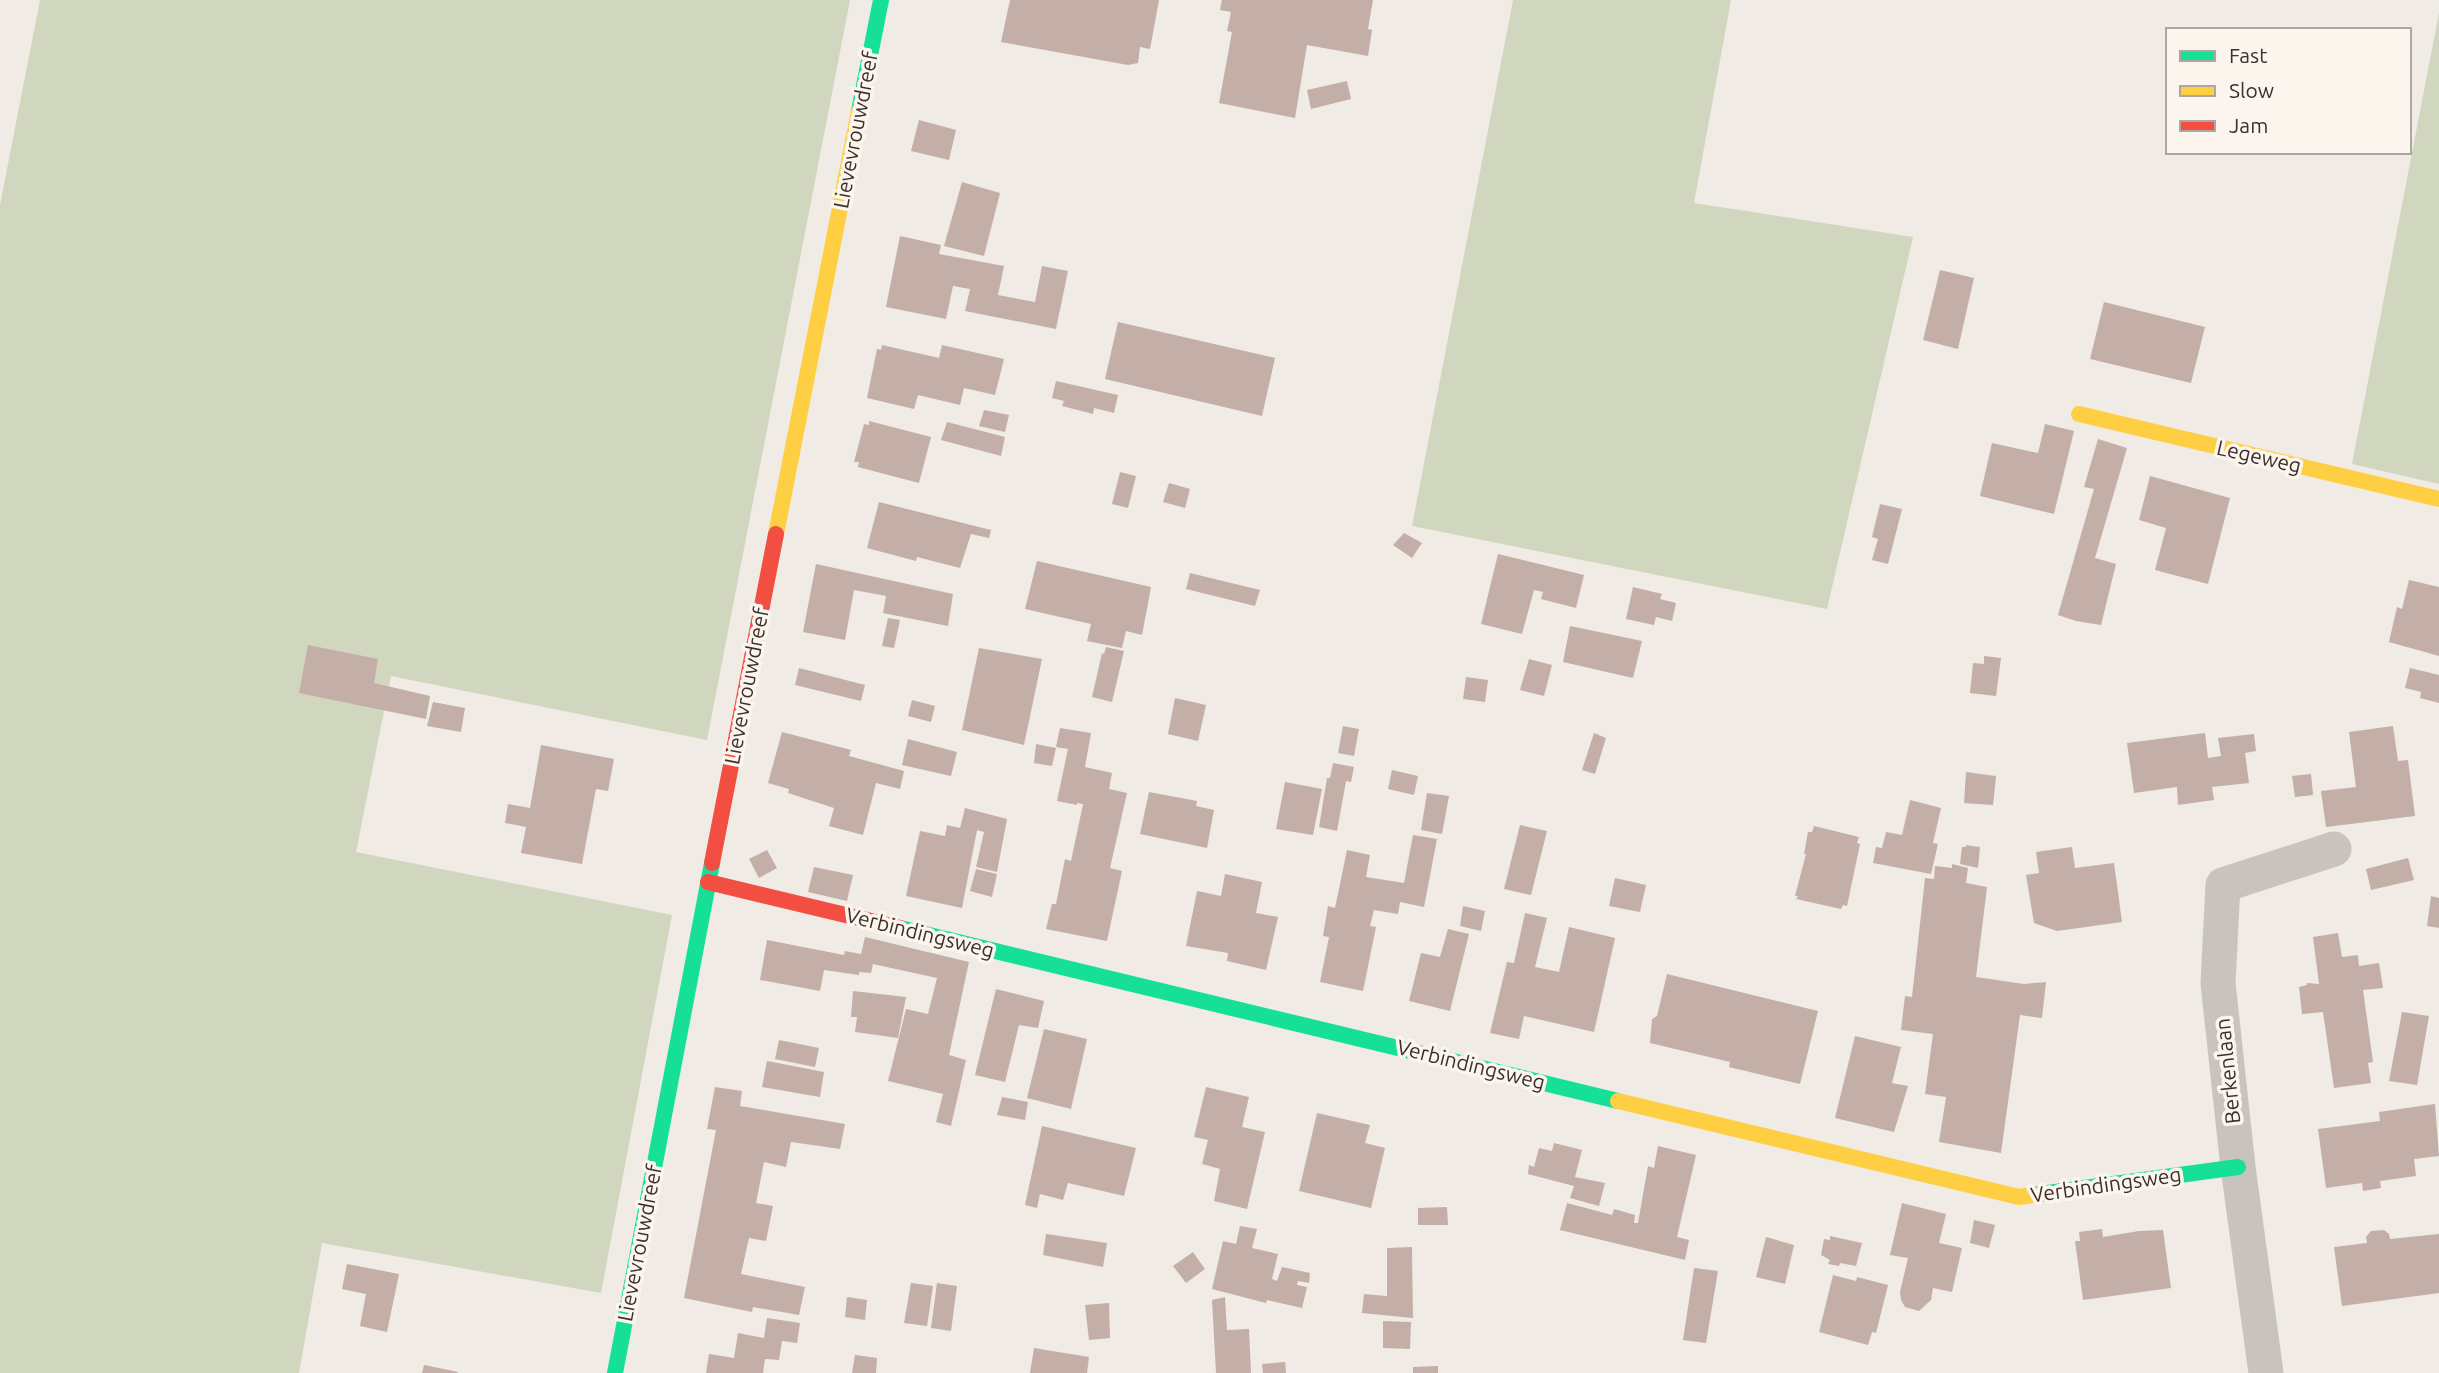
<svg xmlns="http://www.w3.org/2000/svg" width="2439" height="1373" font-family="Ubuntu,sans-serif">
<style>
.green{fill:#d1d6bf}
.building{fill:#c3afa7}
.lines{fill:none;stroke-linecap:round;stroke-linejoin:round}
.street{stroke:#c9c3be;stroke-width:35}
.fast{stroke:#16e098;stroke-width:16}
.slow{stroke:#ffcf43;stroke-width:16}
.jam{stroke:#f24e42;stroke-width:16}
.labels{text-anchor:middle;stroke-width:7;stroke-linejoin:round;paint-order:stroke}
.street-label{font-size:21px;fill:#3b302b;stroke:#fbf5ee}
</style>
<rect width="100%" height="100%" fill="#f0ebe5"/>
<path class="green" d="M 40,0 L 850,0 L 707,740 L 391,676 L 356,852 L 672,915 L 601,1293 L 322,1243 L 299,1373 L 0,1373 L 0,205 Z
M 1513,0 L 1731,0 L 1694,203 L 1913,237 L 1827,609 L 1412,526 Z
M 2439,13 L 2439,484 L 2352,464 Z"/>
<path class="building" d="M 1010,0 L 1159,0 L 1150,49 L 1140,47 L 1138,63 L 1128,65 L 1001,42 Z
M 1222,0 L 1373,0 L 1368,29 L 1372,30 L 1368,56 L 1307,45 L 1295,118 L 1219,103 L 1232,32 L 1227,31 L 1231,12 L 1220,10 Z
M 1347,81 L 1351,99 L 1311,109 L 1307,90 Z
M 919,120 L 956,130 L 949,160 L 911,151 Z
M 962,182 L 1000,193 L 984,256 L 944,246 Z
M 900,236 L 941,245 L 939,254 L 1004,266 L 998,295 L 1035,302 L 1042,266 L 1068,271 L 1056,329 L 965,311 L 970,289 L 953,286 L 946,319 L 886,307 Z
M 1940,270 L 1974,278 L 1958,349 L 1923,340 Z
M 2104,302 L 2205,327 L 2191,383 L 2090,359 Z
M 1118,322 L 1275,358 L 1262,416 L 1105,379 Z
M 882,345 L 939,358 L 942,345 L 1004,359 L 995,395 L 964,388 L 960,405 L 918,395 L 914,409 L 867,398 L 877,349 L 881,350 Z
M 1056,381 L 1118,395 L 1114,413 L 1094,408 L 1093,414 L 1062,406 L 1064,401 L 1052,398 Z
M 984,410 L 1009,415 L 1005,432 L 979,426 Z
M 869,421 L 931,437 L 919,483 L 858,467 L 859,462 L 854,462 L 864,424 L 869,425 Z
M 947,422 L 1005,437 L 1001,456 L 941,440 Z
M 2045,424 L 2074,431 L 2054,514 L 1980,496 L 1992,443 L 2038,453 Z
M 2098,439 L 2127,448 L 2095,558 L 2116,564 L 2101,625 L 2076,621 L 2058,615 L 2094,489 L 2084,487 Z
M 1120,472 L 1136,476 L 1128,508 L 1112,504 Z
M 2150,476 L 2230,498 L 2208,584 L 2155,570 L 2166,528 L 2139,520 Z
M 1169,483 L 1190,489 L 1185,508 L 1163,502 Z
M 879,502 L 991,530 L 989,538 L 971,534 L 960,568 L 917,557 L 916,561 L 867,548 Z
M 1880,504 L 1902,509 L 1888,564 L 1872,560 L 1878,539 L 1872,537 Z
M 1404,533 L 1422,543 L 1412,558 L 1393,545 Z
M 1498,554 L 1584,575 L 1576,608 L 1541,599 L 1543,592 L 1534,590 L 1522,634 L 1481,624 Z
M 1037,561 L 1151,587 L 1142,635 L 1126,631 L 1122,648 L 1087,641 L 1091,624 L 1025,609 Z
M 816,564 L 953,594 L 948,626 L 883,613 L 886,596 L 854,590 L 845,640 L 803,632 Z
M 1190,573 L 1260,590 L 1255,606 L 1186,589 Z
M 2409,580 L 2439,587 L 2439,656 L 2389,642 L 2397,607 L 2402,609 Z
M 1633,587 L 1662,594 L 1660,599 L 1676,603 L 1672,621 L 1656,617 L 1654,625 L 1626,619 Z
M 888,618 L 900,620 L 894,648 L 882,646 Z
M 1570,626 L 1642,641 L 1633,678 L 1563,662 Z
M 308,645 L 378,659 L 374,683 L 430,696 L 426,719 L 299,693 Z
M 1106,647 L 1124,651 L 1112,702 L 1092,697 L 1102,653 L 1104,654 Z
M 979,648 L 1042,659 L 1024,745 L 962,730 Z
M 1984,656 L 2001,658 L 1996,696 L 1970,693 L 1973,663 L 1984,664 Z
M 1529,659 L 1552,665 L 1544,696 L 1520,690 Z
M 799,668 L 865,685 L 861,701 L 795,685 Z
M 2410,668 L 2439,675 L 2439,703 L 2420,698 L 2421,692 L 2405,688 Z
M 1466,677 L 1488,680 L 1485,702 L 1463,699 Z
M 1175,698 L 1206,705 L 1198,741 L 1168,734 Z
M 912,700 L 935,706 L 931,722 L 908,716 Z
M 433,702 L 465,708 L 461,732 L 427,726 Z
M 1343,726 L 1359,729 L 1354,756 L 1338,753 Z
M 2393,726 L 2398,761 L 2408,760 L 2415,816 L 2326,827 L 2321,791 L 2356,787 L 2349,732 Z
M 1060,728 L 1091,733 L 1085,767 L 1112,773 L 1109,789 L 1127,793 L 1110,868 L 1122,871 L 1107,941 L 1046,929 L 1052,904 L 1056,904 L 1065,859 L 1071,861 L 1083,804 L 1077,803 L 1077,805 L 1057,801 L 1068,749 L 1056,747 Z
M 782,732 L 851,750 L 849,756 L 904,771 L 900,789 L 876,783 L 863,835 L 829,826 L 834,808 L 788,793 L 789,789 L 768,783 Z
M 1594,733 L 1606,738 L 1595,774 L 1582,770 Z
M 2205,733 L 2208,758 L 2221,756 L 2218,738 L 2254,734 L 2256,751 L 2245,753 L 2249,783 L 2212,787 L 2214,800 L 2178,805 L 2177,787 L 2134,793 L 2127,743 Z
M 908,739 L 957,752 L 951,776 L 902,765 Z
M 1036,744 L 1056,748 L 1052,766 L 1034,763 Z
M 541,745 L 614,759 L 608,791 L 596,789 L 582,864 L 521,853 L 526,827 L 505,823 L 508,804 L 530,808 Z
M 1333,763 L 1354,767 L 1351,782 L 1346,781 L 1337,831 L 1319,827 L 1327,778 L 1330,778 Z
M 1392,770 L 1418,776 L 1414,795 L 1388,789 Z
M 1966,772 L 1996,776 L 1993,805 L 1964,803 Z
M 2311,774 L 2313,795 L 2295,797 L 2292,776 Z
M 1285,782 L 1322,789 L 1313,835 L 1276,829 Z
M 1149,792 L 1197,801 L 1196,806 L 1214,810 L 1207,848 L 1140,834 Z
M 1427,793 L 1449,796 L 1442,834 L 1421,830 Z
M 1910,800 L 1941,808 L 1933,843 L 1938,844 L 1931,874 L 1873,863 L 1876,847 L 1882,848 L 1886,832 L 1902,835 Z
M 965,808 L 1007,819 L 997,872 L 976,867 L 984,832 L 977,830 L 962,908 L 906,896 L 920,831 L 945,836 L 947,825 L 960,828 Z
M 1520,825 L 1547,831 L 1531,895 L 1504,889 Z
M 1814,826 L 1859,837 L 1857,843 L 1860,844 L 1847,906 L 1843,905 L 1841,909 L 1796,899 L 1798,896 L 1795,896 L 1806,854 L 1804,854 L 1808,832 L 1812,832 Z
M 1413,835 L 1437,839 L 1424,907 L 1400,902 L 1398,914 L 1374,910 L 1370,926 L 1376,927 L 1363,991 L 1320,982 L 1329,937 L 1323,936 L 1328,906 L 1335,908 L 1347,850 L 1370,855 L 1366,877 L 1404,883 Z
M 1966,845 L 1980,847 L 1978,868 L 1960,864 L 1962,847 L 1966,847 Z
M 2072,847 L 2075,868 L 2114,863 L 2122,922 L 2057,931 L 2034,923 L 2026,875 L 2039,873 L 2036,852 Z
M 767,850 L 777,868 L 759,878 L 749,859 Z
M 2408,858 L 2414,880 L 2371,890 L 2366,869 Z
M 1952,864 L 1968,868 L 1966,883 L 1987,887 L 1976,977 L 2024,984 L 2046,982 L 2042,1018 L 2020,1015 L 2001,1153 L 1939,1142 L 1946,1097 L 1925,1094 L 1933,1034 L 1901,1030 L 1905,996 L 1912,997 L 1925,878 L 1934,879 L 1935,866 L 1952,868 Z
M 814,867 L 853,875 L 847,901 L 808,892 Z
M 976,869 L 997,874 L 992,897 L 970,891 Z
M 1225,874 L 1262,882 L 1256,913 L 1278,917 L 1266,970 L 1227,961 L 1228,953 L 1186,946 L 1197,891 L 1221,896 Z
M 1615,878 L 1646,885 L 1640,912 L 1609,906 Z
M 2431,896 L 2439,898 L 2439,928 L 2427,926 Z
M 1463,906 L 1485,911 L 1481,931 L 1460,926 Z
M 1525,913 L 1547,918 L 1535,967 L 1559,972 L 1569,927 L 1615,938 L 1594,1032 L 1524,1016 L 1519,1039 L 1490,1033 L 1507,962 L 1514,963 Z
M 1448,929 L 1469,934 L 1450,1011 L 1409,1001 L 1421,953 L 1440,957 Z
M 2338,933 L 2342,957 L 2358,955 L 2359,966 L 2379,963 L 2383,988 L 2363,990 L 2373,1062 L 2368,1063 L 2371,1083 L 2334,1088 L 2323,1012 L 2302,1014 L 2299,987 L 2307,985 L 2307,983 L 2319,984 L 2313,937 Z
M 865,937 L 969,962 L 949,1055 L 966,1060 L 951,1126 L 936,1122 L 943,1094 L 888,1081 L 906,1009 L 928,1014 L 937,978 L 873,964 L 871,973 L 859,972 L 859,975 L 824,970 L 820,991 L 760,980 L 767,940 L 844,955 L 845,951 L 861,954 Z
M 1667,974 L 1818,1011 L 1800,1084 L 1729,1067 L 1730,1062 L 1650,1043 L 1652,1019 L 1657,1016 Z
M 996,989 L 1044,1001 L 1038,1028 L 1019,1025 L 1005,1082 L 975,1075 Z
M 853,991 L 906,997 L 898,1038 L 855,1032 L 857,1017 L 851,1017 Z
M 2402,1012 L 2429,1016 L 2417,1085 L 2389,1081 Z
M 1044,1029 L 1087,1039 L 1071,1109 L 1027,1098 Z
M 1855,1036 L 1901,1047 L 1892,1083 L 1908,1086 L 1894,1132 L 1835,1118 Z
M 779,1040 L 819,1048 L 815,1067 L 775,1059 Z
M 767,1061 L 824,1072 L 820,1097 L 762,1087 Z
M 715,1087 L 742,1091 L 740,1106 L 845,1124 L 840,1149 L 791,1142 L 786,1167 L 764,1162 L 756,1203 L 773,1206 L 766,1241 L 749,1238 L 741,1274 L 805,1287 L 799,1315 L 753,1307 L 752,1312 L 684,1298 L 716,1130 L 707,1129 Z
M 1206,1087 L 1249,1097 L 1242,1127 L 1265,1132 L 1247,1209 L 1214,1201 L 1220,1169 L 1202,1164 L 1208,1140 L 1194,1137 Z
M 1002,1097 L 1028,1102 L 1025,1120 L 997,1115 Z
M 2435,1104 L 2439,1156 L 2414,1159 L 2416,1176 L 2380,1181 L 2381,1188 L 2363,1191 L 2362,1183 L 2326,1188 L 2318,1129 L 2380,1121 L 2379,1112 Z
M 1317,1113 L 1370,1125 L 1365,1143 L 1385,1148 L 1371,1208 L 1299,1191 Z
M 1042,1126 L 1136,1148 L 1124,1196 L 1068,1183 L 1063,1200 L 1040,1194 L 1037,1208 L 1025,1205 Z
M 1554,1143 L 1582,1150 L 1575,1177 L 1605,1183 L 1599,1206 L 1570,1198 L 1574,1186 L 1528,1174 L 1529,1165 L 1534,1167 L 1539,1148 L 1552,1151 Z
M 1658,1146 L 1696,1155 L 1677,1237 L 1689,1240 L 1685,1260 L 1560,1230 L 1567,1203 L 1612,1215 L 1614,1209 L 1635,1215 L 1634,1223 L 1638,1223 L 1648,1166 L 1654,1168 Z
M 1902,1203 L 1946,1214 L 1939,1243 L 1962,1248 L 1952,1292 L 1933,1288 L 1931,1300 L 1919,1311 L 1905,1307 L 1901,1300 L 1900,1292 L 1908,1258 L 1890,1255 Z
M 1447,1207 L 1448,1225 L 1418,1225 L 1418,1208 Z
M 1974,1220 L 1995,1225 L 1989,1248 L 1970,1243 Z
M 1240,1226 L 1257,1229 L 1252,1248 L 1278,1254 L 1272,1279 L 1277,1281 L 1282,1267 L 1310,1273 L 1309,1283 L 1298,1281 L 1297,1285 L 1307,1287 L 1302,1308 L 1267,1300 L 1266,1303 L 1212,1289 L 1223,1241 L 1236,1244 Z
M 2102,1229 L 2103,1237 L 2139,1231 L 2163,1230 L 2171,1288 L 2083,1300 L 2075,1241 L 2080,1241 L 2079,1232 Z
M 2384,1230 L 2389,1234 L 2390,1239 L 2439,1234 L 2439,1293 L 2342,1306 L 2334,1247 L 2367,1243 L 2366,1237 L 2371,1231 Z
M 1046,1234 L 1107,1243 L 1103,1267 L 1043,1255 Z
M 1830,1236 L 1862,1243 L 1856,1266 L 1840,1263 L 1839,1266 L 1828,1264 L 1830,1260 L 1821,1255 L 1824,1239 L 1830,1240 Z
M 1766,1237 L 1794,1245 L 1785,1284 L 1756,1277 Z
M 1412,1247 L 1413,1318 L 1362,1313 L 1364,1294 L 1387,1296 L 1387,1248 Z
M 1193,1252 L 1205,1269 L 1186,1283 L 1173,1266 Z
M 347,1264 L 399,1274 L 387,1332 L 360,1326 L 366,1294 L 342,1289 Z
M 1694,1268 L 1718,1271 L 1706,1343 L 1683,1340 Z
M 1833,1275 L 1856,1281 L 1857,1277 L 1888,1285 L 1876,1333 L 1872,1332 L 1868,1345 L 1819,1332 Z
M 911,1283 L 933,1286 L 927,1326 L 904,1323 Z
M 937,1283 L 957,1286 L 951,1331 L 931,1328 Z
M 847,1297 L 867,1300 L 865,1320 L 845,1317 Z
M 1225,1297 L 1227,1330 L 1249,1329 L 1251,1373 L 1216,1373 L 1212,1300 Z
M 1109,1303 L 1110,1338 L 1089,1340 L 1085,1305 Z
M 767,1318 L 800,1323 L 797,1343 L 782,1341 L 779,1360 L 765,1359 L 763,1373 L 706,1373 L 709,1354 L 734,1358 L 738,1333 L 764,1338 Z
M 1383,1321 L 1411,1322 L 1410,1349 L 1383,1348 Z
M 1034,1348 L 1089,1357 L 1087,1373 L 1030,1373 Z
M 855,1355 L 877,1358 L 876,1373 L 852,1373 Z
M 1285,1362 L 1286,1373 L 1263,1373 L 1262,1364 Z
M 424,1365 L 458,1372 L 458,1373 L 422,1373 Z
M 1438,1366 L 1438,1373 L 1413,1373 L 1413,1367 Z"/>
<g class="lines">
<path class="street" d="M 2266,1373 L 2238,1167 L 2218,983 L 2223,885 L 2334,849"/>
<path class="fast" d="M 859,111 L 881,0
M 900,928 L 1618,1101
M 2033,1195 L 2238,1167
M 615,1373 L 712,863"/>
<path class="slow" d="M 2079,414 L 2439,499
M 776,534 L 859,111
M 1618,1101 L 2019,1197 L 2033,1195"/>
<path class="jam" d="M 712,863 L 776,534
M 708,882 L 900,928"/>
</g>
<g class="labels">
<g class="street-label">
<text transform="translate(856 130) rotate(-79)" y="7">Lievevrouwdreef</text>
<text transform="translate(2259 457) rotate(13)" y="7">Legeweg</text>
<text transform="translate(747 686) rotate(-79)" y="7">Lievevrouwdreef</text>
<text transform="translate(920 933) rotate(14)" y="7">Verbindingsweg</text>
<text transform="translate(1471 1065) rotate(14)" y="7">Verbindingsweg</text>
<text transform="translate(2228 1071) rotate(-96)" y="7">Berkenlaan</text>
<text transform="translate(2106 1185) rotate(-8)" y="7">Verbindingsweg</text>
<text transform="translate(640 1243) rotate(-79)" y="7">Lievevrouwdreef</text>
</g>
</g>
<rect x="2166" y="28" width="245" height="126" fill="#fbf5ee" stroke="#aea6a0" stroke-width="2"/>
<rect x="2180" y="51" width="35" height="10" fill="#16e098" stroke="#aea6a0" stroke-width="2"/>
<text x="2229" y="63" font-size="21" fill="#3b302b">Fast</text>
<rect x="2180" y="86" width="35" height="10" fill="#ffcf43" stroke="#aea6a0" stroke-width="2"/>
<text x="2229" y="98" font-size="21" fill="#3b302b">Slow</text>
<rect x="2180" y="121" width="35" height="10" fill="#f24e42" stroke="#aea6a0" stroke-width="2"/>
<text x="2229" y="133" font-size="21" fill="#3b302b">Jam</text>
</svg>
